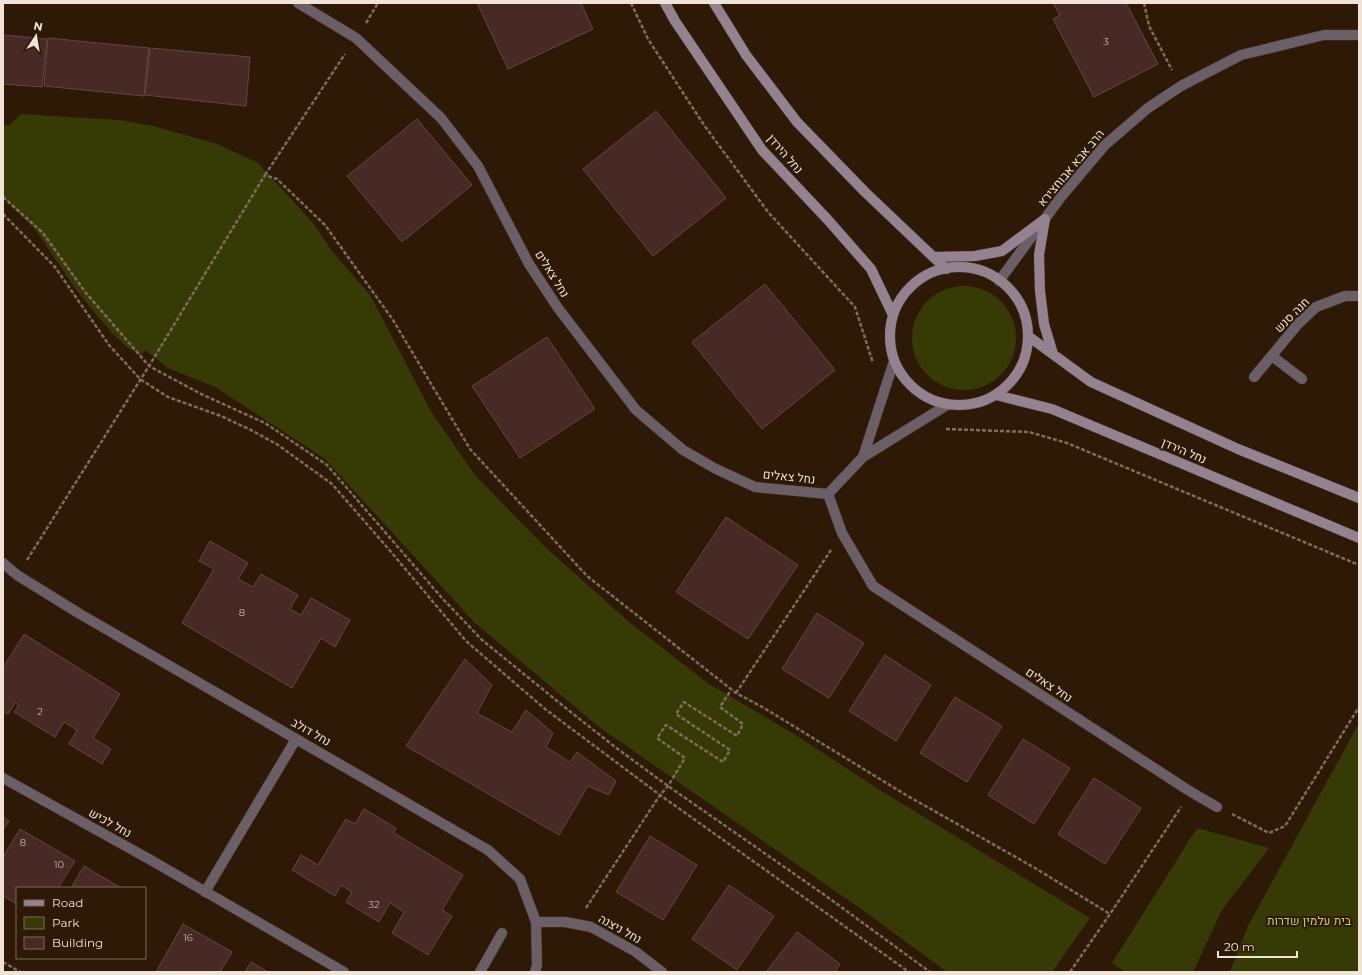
<svg xmlns="http://www.w3.org/2000/svg" width="1362" height="975" font-family="Montserrat,Heebo,sans-serif">
<style>
.green{fill:#363b06}
.building{fill:#472a25;stroke:#654640}
.lines{fill:none;stroke-linecap:round;stroke-linejoin:round}
.lane-casing{stroke:#483523;stroke-width:11}
.street-casing{stroke:#483523;stroke-width:11}
.secondary-casing{stroke:#483523;stroke-width:11}
.path{stroke:#7e6c5c;stroke-width:2.5;stroke-dasharray:4 2;stroke-linecap:butt}
.lane{stroke:#6a5e67;stroke-width:10}
.street{stroke:#6a5e67;stroke-width:10}
.secondary{stroke:#958290;stroke-width:10}
.labels{text-anchor:middle;stroke-width:4;stroke-linejoin:round;paint-order:stroke}
.number-label{font-size:10px;fill:#c6b5aa}
.street-label{font-size:12px;fill:#f0e3d7;stroke:#2d1906}
.park-label{font-size:12px;fill:#c5cf6e;stroke:#2d1906}
</style>
<rect width="100%" height="100%" fill="#2d1906"/>
<path class="green" d="M 21,114 L 119,120 L 153,126 L 217,144 L 258,163 L 314,224 L 331,250 L 370,295 L 432,413 L 475,475 L 544,546 L 629,622 L 709,684 L 794,734 L 883,792 L 1090,918 L 1052,972 L 947,972 L 864,911 L 599,727 L 475,623 L 325,459 L 215,387 L 168,368 L 145,350 L 141,355 L 128,348 L 111,332 L 77,291 L 35,229 L 3,198 L 3,124 L 9,126 Z
M912 338a52 52 0 1 1 104 0a52 52 0 1 1-104 0Z
M 1359,723 L 1359,972 L 1230,972 L 1248,926 Z
M 1197,828 L 1269,848 L 1222,910 L 1193,972 L 1126,972 L 1112,963 Z"/>
<path class="building" d="M 477,3 L 581,3 L 593,29 L 508,69 Z
M 1053,3 L 1126,3 L 1158,64 L 1094,97 L 1053,19 L 1060,15 Z
M 3,35 L 47,39 L 42,87 L 3,84 Z
M 48,38 L 149,48 L 144,96 L 44,86 Z
M 150,48 L 250,57 L 246,106 L 145,95 Z
M 656,111 L 726,198 L 653,256 L 583,169 Z
M 417,119 L 472,185 L 402,242 L 347,176 Z
M 765,284 L 835,370 L 762,429 L 692,342 Z
M 547,337 L 595,409 L 520,458 L 472,386 Z
M 726,517 L 798,565 L 748,639 L 676,592 Z
M 210,541 L 248,563 L 238,579 L 253,587 L 261,574 L 298,595 L 290,609 L 301,615 L 311,598 L 350,620 L 335,647 L 321,638 L 292,688 L 182,623 L 214,569 L 199,561 Z
M 817,613 L 864,643 L 829,698 L 782,669 Z
M 24,634 L 120,694 L 93,738 L 111,749 L 102,764 L 69,744 L 77,730 L 64,722 L 55,737 L 14,712 L 19,705 L 15,703 L 8,714 L 3,711 L 3,666 L 4,666 Z
M 885,655 L 931,685 L 896,741 L 849,711 Z
M 465,659 L 492,685 L 477,713 L 512,732 L 526,710 L 553,733 L 546,747 L 570,762 L 577,752 L 616,781 L 609,795 L 588,786 L 559,835 L 406,746 Z
M 955,697 L 1002,726 L 967,782 L 920,753 Z
M 1023,739 L 1070,768 L 1034,824 L 988,795 Z
M 1094,778 L 1141,808 L 1105,864 L 1058,834 Z
M 364,809 L 396,828 L 394,833 L 463,875 L 442,910 L 452,916 L 428,955 L 392,933 L 404,912 L 390,903 L 379,922 L 346,902 L 352,892 L 341,885 L 335,896 L 292,870 L 301,855 L 318,865 L 346,819 L 355,824 Z
M 3,817 L 9,821 L 3,830 Z
M 20,829 L 75,861 L 58,888 L 17,888 L 17,904 L 3,896 L 3,857 Z
M 650,836 L 697,865 L 663,920 L 616,892 Z
M 84,866 L 121,888 L 71,888 Z
M 729,885 L 774,916 L 737,970 L 692,939 Z
M 183,924 L 232,952 L 220,972 L 156,972 Z
M 797,932 L 840,964 L 835,972 L 766,972 Z
M 251,962 L 268,972 L 245,972 Z"/>
<g class="lines">
<defs>
<path id="lane" d="M 3,778 L 149,859 L 344,972
M 480,972 L 502,933"/>
<path id="street" d="M 298,3 L 356,38 L 441,118 L 478,166 L 529,264 L 558,308 L 636,410 L 683,450 L 716,469 L 755,487 L 828,494 L 863,457 L 947,405
M 999,281 L 1061,197 L 1105,145 L 1148,108 L 1181,86 L 1241,55 L 1324,35 L 1359,35
M 1272,356 L 1302,379
M 1254,377 L 1298,324 L 1316,307 L 1345,296 L 1359,296
M 863,457 L 894,361
M 828,494 L 842,533 L 873,586 L 1191,792 L 1217,807
M 3,563 L 17,575 L 80,614 L 488,850 L 520,879 L 536,922 L 537,965 L 535,972
M 205,892 L 296,739
M 536,922 L 565,922 L 591,927 L 636,952 L 662,972"/>
<path id="secondary" d="M 665,3 L 675,21 L 762,150 L 828,220 L 871,269 L 893,315
M 714,3 L 746,55 L 797,122 L 865,192 L 946,269
M 1045,219 L 1039,255 L 1040,291 L 1044,324 L 1053,354
M 933,257 L 975,256 L 1002,251 L 1045,219
M890 336a69 69 0 1 1 138 0a69 69 0 1 1-138 0Z
M 1028,336 L 1091,382 L 1238,449 L 1359,498
M 996,395 L 1052,409 L 1359,538"/>
</defs>
<use href="#lane" class="lane-casing"/>
<use href="#street" class="street-casing"/>
<use href="#secondary" class="secondary-casing"/>
<path class="path" d="M 631,3 L 648,39 L 704,125 L 768,212 L 855,307 L 873,363
M 1144,3 L 1149,26 L 1172,70
M 366,23 L 378,3
M 265,175 L 345,54
M 3,197 L 43,233 L 86,293 L 149,366 L 201,394 L 265,423 L 327,465 L 442,598 L 482,640 L 567,709 L 615,747 L 668,786 L 826,896 L 930,972
M 3,214 L 55,267 L 109,345 L 140,379 L 168,397 L 221,416 L 251,430 L 278,445 L 332,484 L 386,546 L 466,641 L 545,709 L 660,795 L 909,972
M 946,429 L 1029,432 L 1067,443 L 1359,565
M 27,560 L 149,366 L 265,175 L 277,179 L 325,225 L 393,320 L 470,449 L 587,576 L 736,693 L 764,708 L 906,795 L 1035,868 L 1110,914
M 736,693 L 831,550
M 1232,814 L 1269,833 L 1285,826 L 1359,707
M 586,908 L 660,795 L 668,786 L 685,758 L 657,738 L 666,725 L 723,762 L 730,750 L 676,714 L 684,702 L 737,736 L 743,724 L 720,707 L 731,690
M 3,962 L 20,972
M 1070,972 L 1110,914 L 1181,807"/>
<use href="#lane" class="lane"/>
<use href="#street" class="street"/>
<use href="#secondary" class="secondary"/>
</g>
<g class="labels">
<g class="number-label">
<text x="1106" y="45">3</text>
<text x="242" y="616">8</text>
<text x="40" y="715">2</text>
<text x="23" y="846">8</text>
<text x="59" y="868">10</text>
<text x="374" y="908">32</text>
<text x="188" y="941">16</text>
</g>
<g class="street-label">
<text transform="translate(785 154) rotate(49)" y="4">נחל הירדן</text>
<text transform="translate(1071 168) rotate(-50)" y="4">הרב אבא אבוחצירא</text>
<text transform="translate(552 274) rotate(58)" y="4">נחל צאלים</text>
<text transform="translate(1292 315) rotate(-45)" y="4">חנה סנש</text>
<text transform="translate(1184 451) rotate(23)" y="4">נחל הירדן</text>
<text transform="translate(789 477) rotate(6)" y="4">נחל צאלים</text>
<text transform="translate(1049 685) rotate(33)" y="4">נחל צאלים</text>
<text transform="translate(311 732) rotate(30)" y="4">נחל דולב</text>
<text transform="translate(110 823) rotate(29)" y="4">נחל לכיש</text>
<text transform="translate(620 929) rotate(29)" y="4">נחל ניצנה</text>
</g>
<g class="park-label">
<text x="1309" y="925">בית עלמין שדרות</text>
</g>
</g>
<rect width="1362" height="975" fill="none" stroke="#f0e3d7" stroke-width="8"/>
<rect x="16" y="887" width="130" height="72" fill="#2d1906" stroke="#7b6a5a"/>
<rect x="24" y="900" width="20" height="6" fill="#958290" stroke="#7b6a5a"/>
<text x="52" y="907" font-size="12" fill="#f0e3d7">Road</text>
<rect x="24" y="917" width="20" height="12" fill="#363b06" stroke="#7b6a5a"/>
<text x="52" y="927" font-size="12" fill="#f0e3d7">Park</text>
<rect x="24" y="937" width="20" height="12" fill="#472a25" stroke="#7b6a5a"/>
<text x="52" y="947" font-size="12" fill="#f0e3d7">Building</text>
<g transform="translate(36 36) rotate(12)" stroke="#2d1906" stroke-width="3" paint-order="stroke">
<path d="M0-3L7 15L0 10L-7 15Z" fill="#f0e3d7"/>
<text y="-6" font-size="11" font-weight="bold" text-anchor="middle" fill="#f0e3d7">N</text>
</g>
<path d="M1218 951v6h79v-6" fill="none" stroke="#f0e3d7" stroke-width="2"/>
<text x="1224" y="951" font-size="12" fill="#f0e3d7" stroke="#2d1906" stroke-width="3" paint-order="stroke">20 m</text>
</svg>
